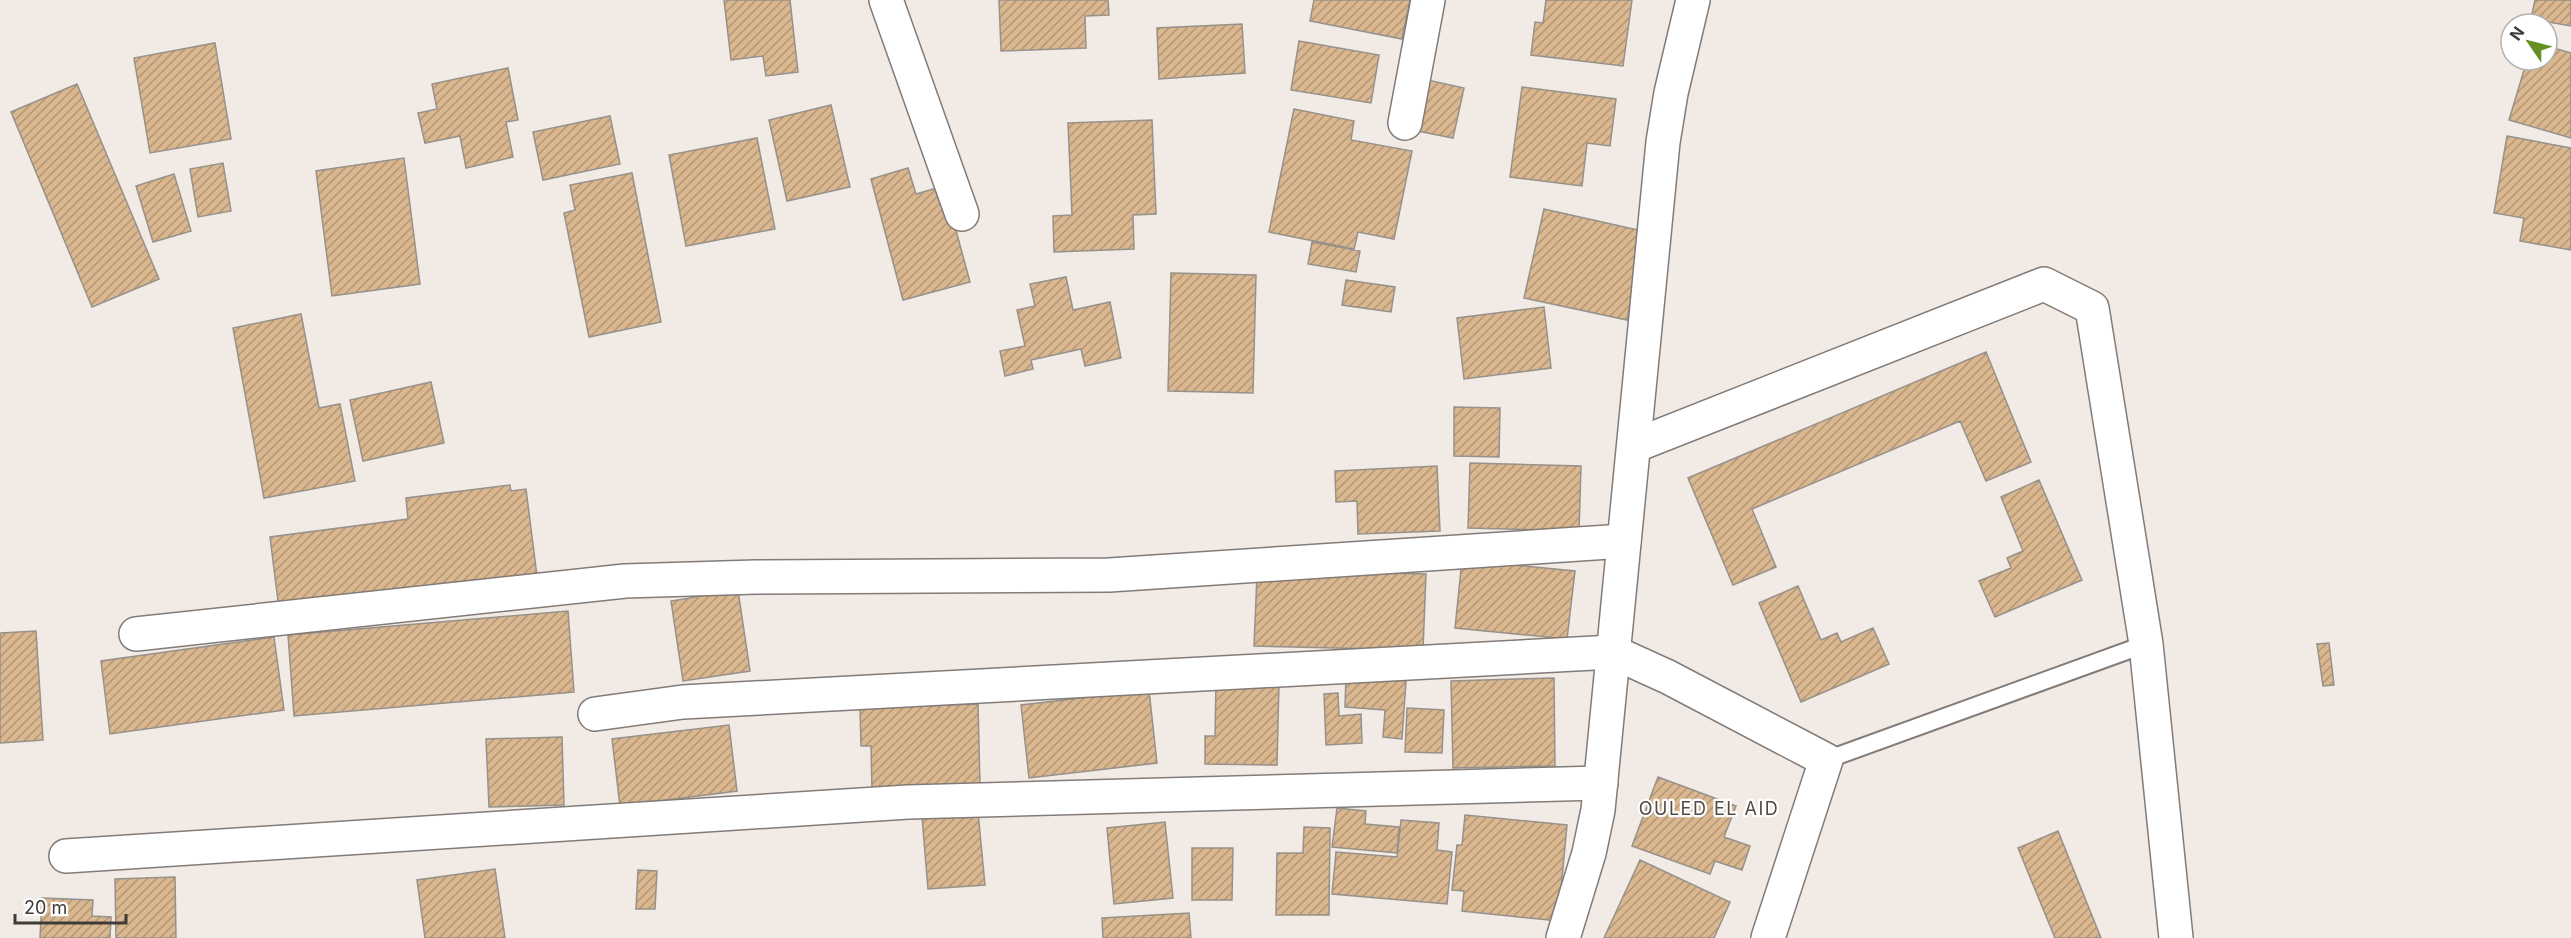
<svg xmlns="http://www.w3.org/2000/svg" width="2571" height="938" font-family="Inter,sans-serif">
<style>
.building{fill:url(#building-hatch);stroke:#96918b;stroke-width:1.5}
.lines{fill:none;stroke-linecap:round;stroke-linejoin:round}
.service-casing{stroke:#827b77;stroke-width:20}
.minor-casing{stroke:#827b77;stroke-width:36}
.tertiary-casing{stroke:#827b77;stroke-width:36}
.service{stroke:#fff;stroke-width:16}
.minor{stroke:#fff;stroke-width:33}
.tertiary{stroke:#fff;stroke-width:33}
.labels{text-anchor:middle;stroke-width:4.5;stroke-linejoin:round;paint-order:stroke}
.quarter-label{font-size:18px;letter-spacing:1.5px;fill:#514b47;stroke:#fff}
</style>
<defs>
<pattern id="building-hatch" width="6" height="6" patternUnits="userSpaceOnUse" patternTransform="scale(1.5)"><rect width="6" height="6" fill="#dab78f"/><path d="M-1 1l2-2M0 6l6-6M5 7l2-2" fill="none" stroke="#b29676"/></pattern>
</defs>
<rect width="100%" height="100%" fill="#f1eae5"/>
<path class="building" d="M 724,0 L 790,0 L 798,72 L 766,76 L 763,56 L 731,60 Z
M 999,0 L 1108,0 L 1109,15 L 1085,16 L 1086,48 L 1001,51 Z
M 1314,0 L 1410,0 L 1402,39 L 1310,21 Z
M 1546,0 L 1632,0 L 1623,66 L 1531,55 L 1535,22 L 1543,23 Z
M 2535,0 L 2571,0 L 2571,26 L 2531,19 Z
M 1242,24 L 1245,73 L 1159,79 L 1157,28 Z
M 1299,41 L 1379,55 L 1371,103 L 1291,90 Z
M 215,43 L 231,139 L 150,153 L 134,58 Z
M 2547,46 L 2571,53 L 2571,138 L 2509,120 L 2527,60 L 2547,60 Z
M 508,68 L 518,120 L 506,122 L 513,157 L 466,168 L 460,136 L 425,143 L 418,113 L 437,109 L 432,84 Z
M 1423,79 L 1464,88 L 1453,138 L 1412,130 Z
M 77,84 L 159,279 L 92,307 L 11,112 Z
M 1522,87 L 1616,99 L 1610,146 L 1587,143 L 1582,186 L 1510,177 Z
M 831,105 L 850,187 L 787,201 L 769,120 Z
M 1294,109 L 1354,121 L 1351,140 L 1412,151 L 1394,239 L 1358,232 L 1354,249 L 1269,232 Z
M 610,116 L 620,164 L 543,180 L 533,132 Z
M 1152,120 L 1156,214 L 1133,215 L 1134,249 L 1054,252 L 1053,216 L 1072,215 L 1068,123 Z
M 2507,136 L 2571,148 L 2571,250 L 2520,241 L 2524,218 L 2494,213 Z
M 757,138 L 775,229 L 686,246 L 669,155 Z
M 404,158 L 420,284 L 332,296 L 316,171 Z
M 223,163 L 231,211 L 198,217 L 190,169 Z
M 908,168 L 916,194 L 944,186 L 970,282 L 903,300 L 871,179 Z
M 632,173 L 661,322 L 589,337 L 564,213 L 575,210 L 570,185 Z
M 174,174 L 191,231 L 153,242 L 136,186 Z
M 1544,209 L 1647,232 L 1627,320 L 1524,298 Z
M 1312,242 L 1360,251 L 1356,272 L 1308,264 Z
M 1171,273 L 1256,275 L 1253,393 L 1168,391 Z
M 1066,277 L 1073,310 L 1110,302 L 1121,358 L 1085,366 L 1081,349 L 1031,360 L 1033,369 L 1005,376 L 1000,351 L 1025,346 L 1017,310 L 1035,306 L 1030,284 Z
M 1346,280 L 1395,287 L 1391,312 L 1342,305 Z
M 1544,307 L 1551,368 L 1464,379 L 1457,318 Z
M 301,314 L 319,408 L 340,404 L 355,481 L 264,498 L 233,328 Z
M 1986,352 L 2031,462 L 1986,481 L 1960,421 L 1752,509 L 1776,567 L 1733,585 L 1688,478 Z
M 431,382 L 444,443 L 363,461 L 350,400 Z
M 1454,407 L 1500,408 L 1499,457 L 1454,456 Z
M 1470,463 L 1581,466 L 1579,531 L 1468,528 Z
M 1437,466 L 1440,531 L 1358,534 L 1357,501 L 1336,502 L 1335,471 Z
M 2039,480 L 2082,580 L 1995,617 L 1979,581 L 2011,568 L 2007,558 L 2023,551 L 2001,497 Z
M 510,485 L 511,491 L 526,489 L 537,576 L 279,609 L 270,537 L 408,519 L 406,498 Z
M 1462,560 L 1575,571 L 1567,639 L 1455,628 Z
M 1335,572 L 1426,574 L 1423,650 L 1254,646 L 1257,575 L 1335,577 Z
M 1798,586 L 1821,640 L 1837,633 L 1841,642 L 1873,628 L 1889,664 L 1801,702 L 1759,603 Z
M 738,590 L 750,671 L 683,681 L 671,601 Z
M 568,611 L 574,692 L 294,716 L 288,635 Z
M 36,631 L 43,740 L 0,743 L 0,633 Z
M 274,637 L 284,710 L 110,734 L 101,661 Z
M 2329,643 L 2334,685 L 2323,686 L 2317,644 Z
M 1346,677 L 1406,681 L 1402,739 L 1383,737 L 1385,710 L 1345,707 Z
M 1554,678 L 1555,766 L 1453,768 L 1451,681 Z
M 1216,682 L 1279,683 L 1277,765 L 1205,764 L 1205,736 L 1215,736 Z
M 1149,690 L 1157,763 L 1029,778 L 1021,705 Z
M 1338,693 L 1339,716 L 1361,714 L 1362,743 L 1326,745 L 1324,694 Z
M 978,704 L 980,786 L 872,790 L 871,746 L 861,746 L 860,708 Z
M 1407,708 L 1444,710 L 1442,753 L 1405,752 Z
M 729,725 L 737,791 L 620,806 L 612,739 Z
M 562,737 L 564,805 L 489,807 L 486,739 Z
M 1658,777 L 1736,806 L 1724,837 L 1750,846 L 1742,870 L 1715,861 L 1710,874 L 1632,846 Z
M 1337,808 L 1366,811 L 1365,824 L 1399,827 L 1397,853 L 1332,847 Z
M 978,812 L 985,885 L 928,889 L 922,817 Z
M 1465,815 L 1567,825 L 1558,921 L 1462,911 L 1464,891 L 1452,890 L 1457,845 L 1462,845 Z
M 1401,820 L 1439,823 L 1437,850 L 1452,852 L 1447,904 L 1332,894 L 1336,852 L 1397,857 Z
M 1165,822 L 1173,898 L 1114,904 L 1107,828 Z
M 1304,827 L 1330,828 L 1329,915 L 1276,915 L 1277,853 L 1303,853 Z
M 2058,831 L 2101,938 L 2055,938 L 2018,848 Z
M 1192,848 L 1233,848 L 1232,900 L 1192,900 Z
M 1640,860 L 1730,902 L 1714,938 L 1604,938 Z
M 495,869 L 505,938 L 425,938 L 417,880 Z
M 638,870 L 657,871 L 655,909 L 636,909 Z
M 175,877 L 176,938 L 116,938 L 115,879 Z
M 42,898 L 93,900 L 92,916 L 111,917 L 110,938 L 40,938 Z
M 1189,913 L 1191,938 L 1103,938 L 1102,918 Z"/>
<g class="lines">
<defs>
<path id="service" d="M 1826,760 L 2146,644"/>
<path id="minor" d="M 886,0 L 962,214
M 1405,123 L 1428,0
M 1634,446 L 2044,284 L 2092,308 L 2146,644 L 2176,938
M 136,634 L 625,581 L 756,577 L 1109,575 L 1624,541
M 595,714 L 683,702 L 1613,652 L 1668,677 L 1826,760 L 1768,938
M 66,856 L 908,802 L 1601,783"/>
<path id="tertiary" d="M 1563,938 L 1589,853 L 1598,810 L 1663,142 L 1671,93 L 1693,0"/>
</defs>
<use href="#service" class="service-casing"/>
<use href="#minor" class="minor-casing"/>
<use href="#tertiary" class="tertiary-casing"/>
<use href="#service" class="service"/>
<use href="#minor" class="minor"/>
<use href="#tertiary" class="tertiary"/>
</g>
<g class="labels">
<g class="quarter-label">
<text x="1709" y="815">OULED EL AID</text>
</g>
</g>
<g transform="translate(2529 42) rotate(305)"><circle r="28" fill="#ffffff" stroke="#b2b1b0" stroke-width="1.5"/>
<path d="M0-4.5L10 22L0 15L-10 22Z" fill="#648f21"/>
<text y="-9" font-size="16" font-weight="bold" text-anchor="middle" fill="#3e3b39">N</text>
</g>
<path d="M15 914v9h111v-9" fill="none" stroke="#3e3b39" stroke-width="3"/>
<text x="24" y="914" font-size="18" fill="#3e3b39" stroke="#ffffff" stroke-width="4.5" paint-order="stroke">20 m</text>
</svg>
